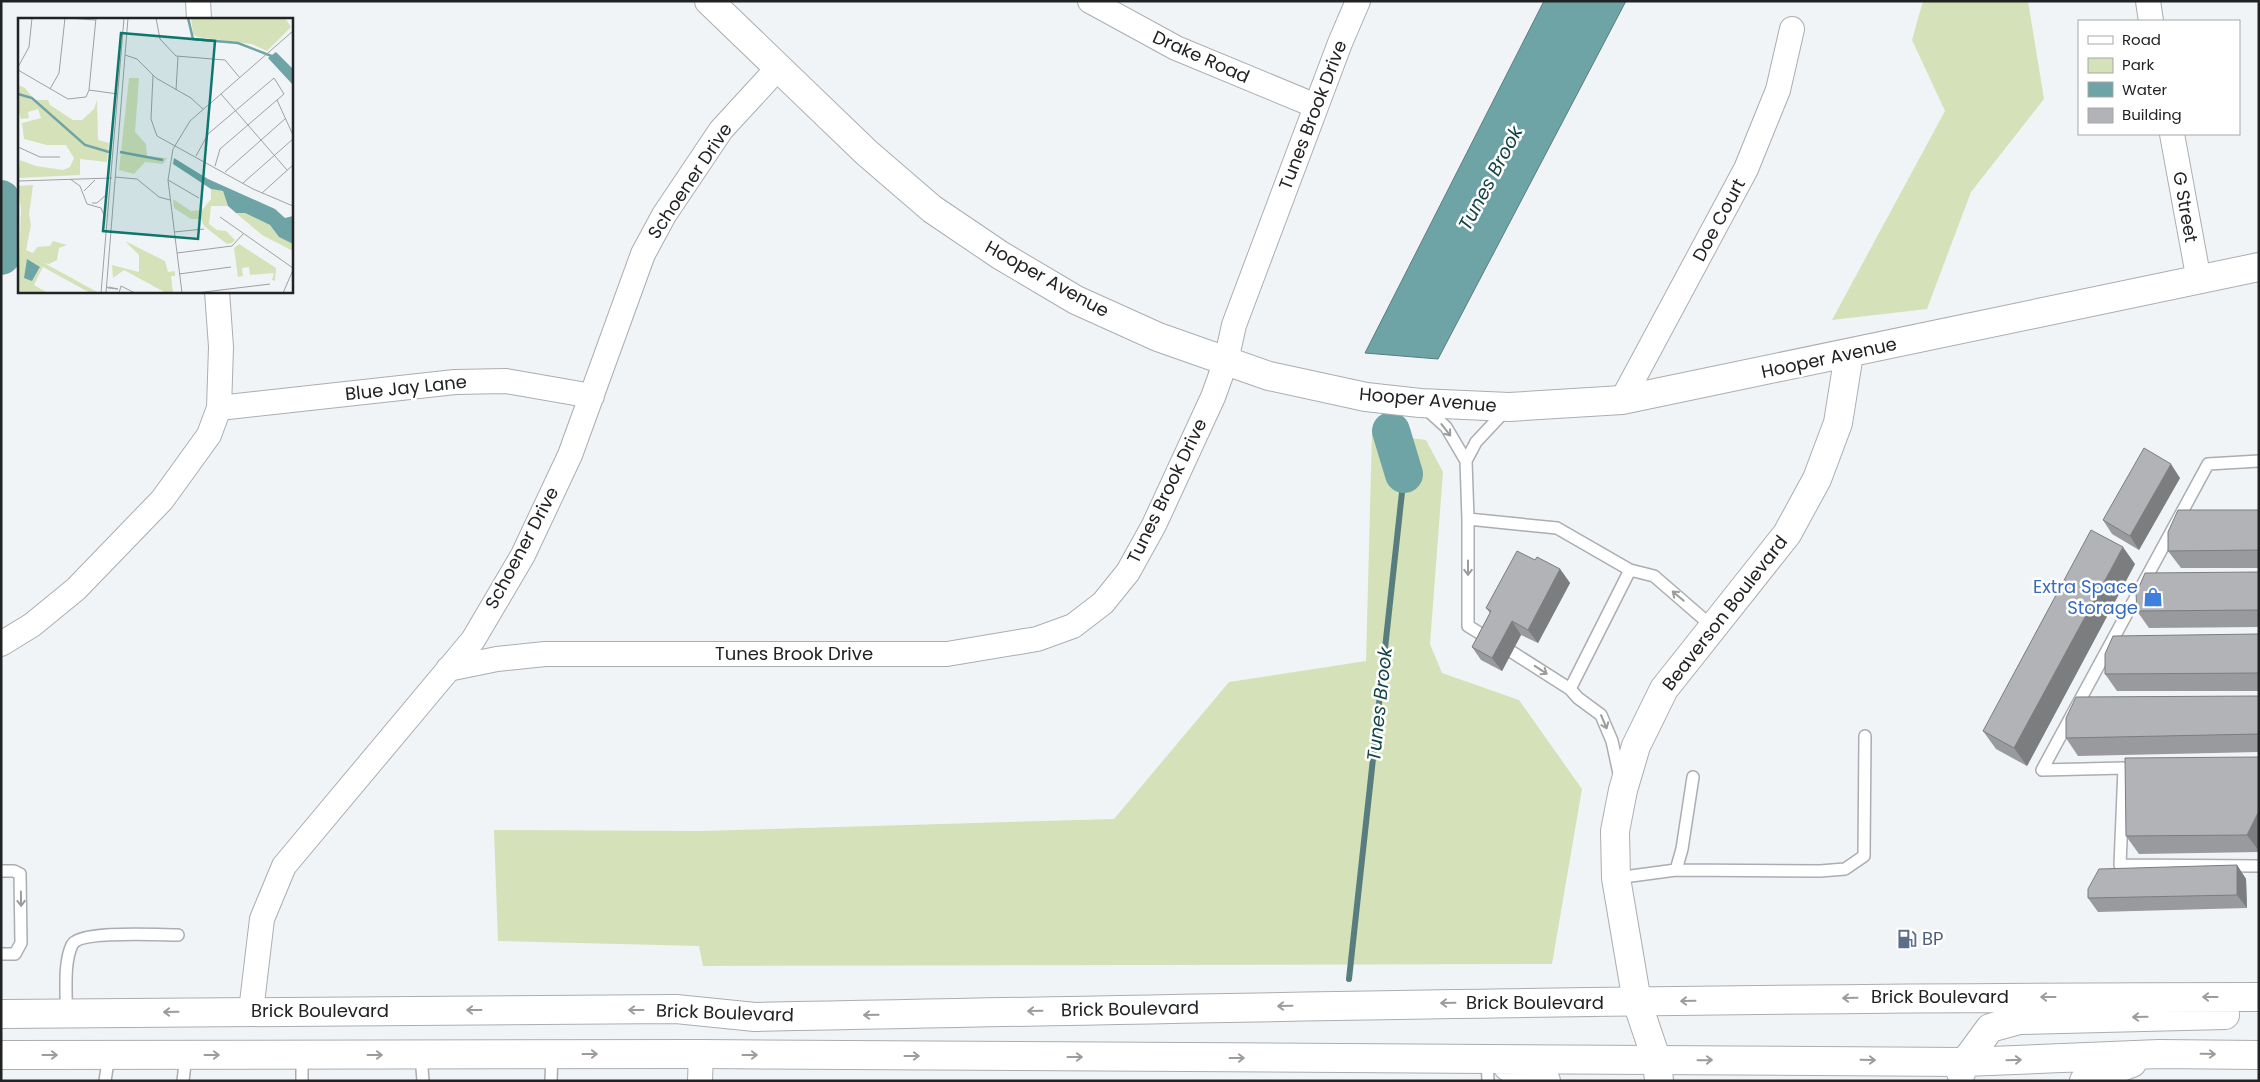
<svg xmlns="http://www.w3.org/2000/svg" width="2260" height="1082" font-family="Poppins,sans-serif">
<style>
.green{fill:#d5e1b9}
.water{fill:#6fa4a6;stroke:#587d7f}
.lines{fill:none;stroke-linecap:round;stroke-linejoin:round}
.stream{stroke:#587d7f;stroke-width:6}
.river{stroke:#6fa4a6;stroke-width:38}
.lane-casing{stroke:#abadb0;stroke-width:14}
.street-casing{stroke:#abadb0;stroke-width:26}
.secondary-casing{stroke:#abadb0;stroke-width:30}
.primary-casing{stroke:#abadb0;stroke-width:30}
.lane{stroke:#fff;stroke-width:11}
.street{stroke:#fff;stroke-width:24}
.secondary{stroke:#fff;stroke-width:28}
.primary{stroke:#fff;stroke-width:28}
.wall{fill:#989a9d}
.shaded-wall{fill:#7c7d7f}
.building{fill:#b1b3b6;stroke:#7c7d7f}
.oneway{stroke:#9b9c9c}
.labels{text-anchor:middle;stroke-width:5;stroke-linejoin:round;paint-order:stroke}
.street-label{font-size:18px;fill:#212223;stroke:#fff}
.shop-label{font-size:18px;fill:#366cbe;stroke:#fff;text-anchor:end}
.service-label{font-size:18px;fill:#4e5e75;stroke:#fff;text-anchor:start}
.water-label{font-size:19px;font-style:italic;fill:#124345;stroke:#fff}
.inset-river{fill:none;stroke:#6fa4a6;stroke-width:2.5}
.inset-road{fill:none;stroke:#9ea0a2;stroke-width:1}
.view{fill:#0f766e;fill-opacity:0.15;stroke:#0f766e;stroke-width:2.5}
.inset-edge{fill:none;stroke:#212223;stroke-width:2.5}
</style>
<rect width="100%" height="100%" fill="#f1f4f7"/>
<path class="green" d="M 1923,1 L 2028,1 L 2044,99 L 1971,192 L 1927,309 L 1832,320 L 1945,111 L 1912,40 Z
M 1372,433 L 1426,440 L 1443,472 L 1430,644 L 1442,673 L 1519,700 L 1582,789 L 1552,964 L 703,966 L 699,946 L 498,941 L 494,830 L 701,831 L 1114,819 L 1229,682 L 1366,661 Z"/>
<path class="water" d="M 1544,1 L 1626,1 L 1438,359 L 1365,353 Z"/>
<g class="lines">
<path class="stream" d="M 1349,979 L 1404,474"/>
<path class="river" d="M 1,199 L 3,254 L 1,256
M 1391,431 L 1404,474"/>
<defs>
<path id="lane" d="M 1425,408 L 1446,427 L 1466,461
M 1506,410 L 1476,442 L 1466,461 L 1468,519 L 1557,528 L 1630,570 L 1654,576 L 1714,628
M 2259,461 L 2208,464 L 2042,770 L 2124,768 L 2120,865 L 2259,866
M 1468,519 L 1468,626 L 1491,640
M 1512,652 L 1570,689 L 1578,698 L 1601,715 L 1612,741 L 1620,778
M 1570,689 L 1630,570
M 1676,870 L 1682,849 L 1693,777
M 1,871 L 14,871 L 20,874 L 21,943 L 15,954 L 1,954
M 1616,878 L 1676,870 L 1820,871 L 1845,869 L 1864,856 L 1865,736
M 66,1014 C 67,993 63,964 72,945 C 79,930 160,935 178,935
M 421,1055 L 423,1081
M 1487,1060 L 1488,1081
M 105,1081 L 109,1055
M 183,1081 L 186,1055
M 302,1081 L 302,1055
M 551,1081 L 552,1054"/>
<path id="street" d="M 198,1 L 199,19
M 1090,1 L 1176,48 L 1316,106
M 2148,1 L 2151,21
M 2172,134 L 2199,281
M 1622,400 L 1746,169 L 1778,90 L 1792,29
M 219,408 L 455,382 L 506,381 L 592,396
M 1,644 L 32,625 L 76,589 L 162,500 L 209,435 L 219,408 L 221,347 L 217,291
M 448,669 L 497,659 L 545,654 L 947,654 L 1037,639 L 1073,626 L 1103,603 L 1128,572 L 1154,525 L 1213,397 L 1226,361 L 1234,325 L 1340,43 L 1358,1
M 251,1011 L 262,919 L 284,866 L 473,640 L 523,555 L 570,455 L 643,254 L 664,215 L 721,130 L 778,68
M 700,1081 L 701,1054"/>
<path id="secondary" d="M 709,1 L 867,153 L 932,209 L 1000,255 L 1076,300 L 1158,337 L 1269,376 L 1366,397 L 1420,403 L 1509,407 L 1622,400 L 2259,267
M 1659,1081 L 1657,1061 L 1637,1002 L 1616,878 L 1615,831 L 1623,790 L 1636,746 L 1664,689 L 1787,534 L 1817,479 L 1838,423 L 1849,354"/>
<path id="primary" d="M 1,1014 L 676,1009 L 755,1017 C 1256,1007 1757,997 2259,997
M 1,1055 L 701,1054 L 1965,1062 L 2159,1054 L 2259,1055
M 1508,1067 L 1546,1081
M 1961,1073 L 1965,1062 L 1990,1028 L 2019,1020 L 2225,1015
M 2084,1081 L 2132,1063"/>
</defs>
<use href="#lane" class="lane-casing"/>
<use href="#street" class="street-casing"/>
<use href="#secondary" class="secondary-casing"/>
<use href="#primary" class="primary-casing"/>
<use href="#lane" class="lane"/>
<use href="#street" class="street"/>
<use href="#secondary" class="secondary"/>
<use href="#primary" class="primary"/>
</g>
<path class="wall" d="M 2180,478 L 2139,550 L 2112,534 L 2103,520 Z
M 2259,510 L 2259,568 L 2181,568 L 2168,551 Z
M 1535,560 L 1560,569 L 1570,583 L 1538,643 L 1521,635 L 1502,671 L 1481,660 L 1472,647 L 1490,613 L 1486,608 Z
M 2135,564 L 2027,766 L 1996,749 L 1983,731 Z
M 2259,572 L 2259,627 L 2149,628 L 2137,611 Z
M 2259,634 L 2259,691 L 2117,691 L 2105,674 Z
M 2259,696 L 2259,752 L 2078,756 L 2066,738 Z
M 2259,757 L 2259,852 L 2139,854 L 2126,836 Z
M 2237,865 L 2246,879 L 2247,908 L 2098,912 L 2088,898 Z"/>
<path class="shaded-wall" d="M 2171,464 L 2180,478 L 2139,550 L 2130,536 Z
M 2123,547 L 2135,564 L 2027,766 L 2014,748 Z
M 1560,569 L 1570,583 L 1538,643 L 1528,630 Z
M 1512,621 L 1521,635 L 1502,671 L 1492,658 Z
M 2259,811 L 2259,851 L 2247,835 Z
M 2237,865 L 2246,879 L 2247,908 L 2237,895 Z"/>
<path class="building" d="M 2144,448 L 2171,464 L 2130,536 L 2103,520 Z
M 2178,510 L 2259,510 L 2259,550 L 2168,551 L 2168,532 Z
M 2091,530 L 2123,547 L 2014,748 L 1983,731 Z
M 1517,551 L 1535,560 L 1537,557 L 1560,569 L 1528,630 L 1512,621 L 1492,658 L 1472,647 L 1491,611 L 1486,608 Z
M 2259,572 L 2259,610 L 2137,611 L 2136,594 L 2145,573 Z
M 2259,634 L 2259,673 L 2105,674 L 2105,654 L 2113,636 Z
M 2259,696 L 2259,734 L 2066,738 L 2066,718 L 2076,697 Z
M 2259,757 L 2259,811 L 2247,835 L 2126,836 L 2125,758 Z
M 2237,865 L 2237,895 L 2088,898 L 2088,889 L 2099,869 Z"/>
<defs><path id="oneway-shaft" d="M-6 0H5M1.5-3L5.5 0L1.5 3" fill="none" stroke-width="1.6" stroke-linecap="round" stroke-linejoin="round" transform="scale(1.25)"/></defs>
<g class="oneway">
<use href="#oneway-shaft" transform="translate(1446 430) rotate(52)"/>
<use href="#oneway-shaft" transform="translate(1468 568) rotate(90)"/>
<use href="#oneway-shaft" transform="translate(1678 596) rotate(-140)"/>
<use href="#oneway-shaft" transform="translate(1541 670) rotate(33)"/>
<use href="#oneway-shaft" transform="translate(1604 722) rotate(67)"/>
<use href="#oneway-shaft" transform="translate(21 899) rotate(89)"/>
<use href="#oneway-shaft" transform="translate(2048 997) rotate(180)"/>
<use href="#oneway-shaft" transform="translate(2210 997) rotate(180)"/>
<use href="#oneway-shaft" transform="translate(1850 998) rotate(179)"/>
<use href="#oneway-shaft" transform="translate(1688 1001) rotate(179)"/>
<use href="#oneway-shaft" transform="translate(1448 1003) rotate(179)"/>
<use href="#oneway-shaft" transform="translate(1285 1006) rotate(179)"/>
<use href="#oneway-shaft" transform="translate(474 1010) rotate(180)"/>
<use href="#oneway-shaft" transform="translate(636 1010) rotate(180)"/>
<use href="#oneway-shaft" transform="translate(1035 1011) rotate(179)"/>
<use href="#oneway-shaft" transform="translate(171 1012) rotate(179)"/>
<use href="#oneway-shaft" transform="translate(871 1015) rotate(179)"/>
<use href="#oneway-shaft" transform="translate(2140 1017) rotate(179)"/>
<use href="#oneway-shaft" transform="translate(590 1054)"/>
<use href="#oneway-shaft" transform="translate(2208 1054) rotate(1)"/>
<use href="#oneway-shaft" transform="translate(50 1055)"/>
<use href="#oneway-shaft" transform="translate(212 1055)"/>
<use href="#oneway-shaft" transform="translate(375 1055)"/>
<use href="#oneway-shaft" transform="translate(750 1055)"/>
<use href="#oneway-shaft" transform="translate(912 1056)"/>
<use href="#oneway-shaft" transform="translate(1075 1057)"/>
<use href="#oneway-shaft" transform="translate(1237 1058)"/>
<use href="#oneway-shaft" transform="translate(1705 1060) rotate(-1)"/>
<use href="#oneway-shaft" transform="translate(1868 1060) rotate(1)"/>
<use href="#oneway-shaft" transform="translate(2014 1060) rotate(-2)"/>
</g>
<defs>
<symbol id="shop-bare" viewBox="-9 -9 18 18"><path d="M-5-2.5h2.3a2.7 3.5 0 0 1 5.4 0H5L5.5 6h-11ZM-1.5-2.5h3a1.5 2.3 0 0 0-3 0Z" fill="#3f7fe0" stroke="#fff" stroke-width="2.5" paint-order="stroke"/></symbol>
<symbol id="fuel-bare" viewBox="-9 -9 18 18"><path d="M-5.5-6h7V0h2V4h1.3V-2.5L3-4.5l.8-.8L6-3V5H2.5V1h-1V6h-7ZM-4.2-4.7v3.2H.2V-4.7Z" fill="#5c6f8a" stroke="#fff" stroke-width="2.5" paint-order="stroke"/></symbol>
</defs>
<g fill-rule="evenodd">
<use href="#shop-bare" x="2139" y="583" width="28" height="28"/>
<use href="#fuel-bare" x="1893" y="925" width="28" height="28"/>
</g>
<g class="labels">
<g class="street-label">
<text transform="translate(1201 57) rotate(24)" y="6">Drake Road</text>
<text transform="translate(1313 115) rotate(-69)" y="6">Tunes Brook Drive</text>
<text transform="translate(690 181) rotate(-56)" y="6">Schoener Drive</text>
<text transform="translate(2185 207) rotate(80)" y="6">G Street</text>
<text transform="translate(1719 220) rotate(-62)" y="6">Doe Court</text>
<text transform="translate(1047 279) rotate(29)" y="6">Hooper Avenue</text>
<text transform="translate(1829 358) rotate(-12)" y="6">Hooper Avenue</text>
<text transform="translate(406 388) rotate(-6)" y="6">Blue Jay Lane</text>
<text transform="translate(1428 400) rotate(5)" y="6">Hooper Avenue</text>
<text transform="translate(1167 491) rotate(-64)" y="6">Tunes Brook Drive</text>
<text transform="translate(522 548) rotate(-62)" y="6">Schoener Drive</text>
<text transform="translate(1725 613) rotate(-52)" y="6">Beaverson Boulevard</text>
<text x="794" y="660">Tunes Brook Drive</text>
<text x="1940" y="1003">Brick Boulevard</text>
<text x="1535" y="1009">Brick Boulevard</text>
<text transform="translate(1130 1009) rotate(-1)" y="6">Brick Boulevard</text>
<text x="320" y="1017">Brick Boulevard</text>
<text transform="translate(725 1013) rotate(2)" y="6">Brick Boulevard</text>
</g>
<g class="shop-label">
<text x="2138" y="593">Extra Space<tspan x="2138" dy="21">Storage</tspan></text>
</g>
<g class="service-label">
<text x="1922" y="945">BP</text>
</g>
<g class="water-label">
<text transform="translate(1490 178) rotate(-62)" y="7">Tunes Brook</text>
<text transform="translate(1379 704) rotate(-84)" y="7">Tunes Brook</text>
</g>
</g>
<g transform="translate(18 18)">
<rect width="275" height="275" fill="#f1f4f7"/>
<path d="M 173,0 L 267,0 L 273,9 L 249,33 L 234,26 L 179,19 L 175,16 ZM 111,60 L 121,60 L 117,114 L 128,126 L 129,138 L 149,140 L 145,146 L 127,144 L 116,156 L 101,152 ZM 0,67 L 7,70 L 17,82 L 30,82 L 32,87 L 55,102 L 64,102 L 76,91 L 79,82 L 80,122 L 91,125 L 89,144 L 62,141 L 62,157 L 0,160 L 2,142 L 18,148 L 45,152 L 52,149 L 56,140 L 48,127 L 29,127 L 6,121 L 4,105 L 23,100 L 20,91 L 10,94 L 11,100 L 3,101 L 0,92 ZM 15,167 L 11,197 L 13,207 L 8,232 L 15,235 L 19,229 L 32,228 L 35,223 L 49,227 L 41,230 L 39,242 L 31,246 L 26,245 L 81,275 L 72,275 L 25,249 L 16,267 L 30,275 L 0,275 L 3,191 L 0,168 ZM 9,241 L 22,250 L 14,263 ZM 193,171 L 205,173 L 210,188 L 193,188 L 191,206 L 199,212 L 208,213 L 217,222 L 214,225 L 209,226 L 186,208 L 183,201 L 173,201 L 156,190 L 155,181 L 173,193 L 184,192 L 193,181 ZM 218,195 L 227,195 L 252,207 L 261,219 L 275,226 L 275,233 L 244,217 ZM 107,223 L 147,243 L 150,254 L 157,253 L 157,258 L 153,258 L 155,275 L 148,275 L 106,252 L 95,260 L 94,247 L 121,254 L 121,237 ZM 221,226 L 258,250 L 257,263 L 254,262 L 256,255 L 232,257 L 231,249 L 224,250 L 225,258 L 220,259 L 216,230 Z" fill="#d5e1b9" fill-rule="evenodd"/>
<path d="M 258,34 L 275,51 L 275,67 L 250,40 ZM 156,140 L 190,161 L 257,191 L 267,200 L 275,198 L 275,226 L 261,219 L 252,207 L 227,195 L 218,195 L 210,188 L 205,173 L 193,171 L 155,146 ZM 9,241 L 22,249 L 14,263 L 6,260 Z" fill="#6fa4a6"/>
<path class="inset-river" d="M 170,0 L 175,21 L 220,25 L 256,39M 0,76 L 14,80 L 67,127 L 91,134M 102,134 L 145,142"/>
<path class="inset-road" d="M 50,0 L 77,2M 138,0 L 142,21 L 158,38 L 207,42 L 222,60M 107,37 L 119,41 L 138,60 L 173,80 L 185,91M 0,49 L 11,29 L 14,0M 0,52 L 50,81 L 68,79 L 71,72 L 78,0M 135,57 L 133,101 L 139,118 L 235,171 L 275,188M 32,71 L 41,55 L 47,0M 71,72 L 100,76M 158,72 L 160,39M 203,76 L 269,152M 259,82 L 275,117M 0,129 L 22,139 L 42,139M 178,138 L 190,116 L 256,60 L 266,76 L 202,131 L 197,148M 207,154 L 268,100M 97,159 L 119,161 L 141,179 L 152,182M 52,161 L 62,168 L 69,186 L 83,190 L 87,199M 150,162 L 181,180M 0,163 L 94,160M 225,165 L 275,121M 66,173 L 77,162M 244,175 L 275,147M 74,185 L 79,185 L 89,176M 202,199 L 275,250M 156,214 L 186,211M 159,235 L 214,228 L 225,216M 161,256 L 213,249M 88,270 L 91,269 L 100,271 L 90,270M 83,275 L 106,0M 88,275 L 110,0M 101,275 L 103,268 L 117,275M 164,275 L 150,162 L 155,131 L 172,103 L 275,13M 178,275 L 252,266M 265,275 L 275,252"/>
<path class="view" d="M 103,15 L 197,23 L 180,221 L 85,213 Z"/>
<rect width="275" height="275" class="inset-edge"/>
</g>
<rect width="2260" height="1082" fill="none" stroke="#212223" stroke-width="5"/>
<rect x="2078" y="20" width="162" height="115" fill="#ffffff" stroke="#a6a7a7"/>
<rect x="2088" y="36" width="25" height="8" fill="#ffffff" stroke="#a6a7a7"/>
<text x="2122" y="45" font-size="15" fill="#212223">Road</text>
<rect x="2088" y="58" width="25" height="15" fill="#d5e1b9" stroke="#a6a7a7"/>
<text x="2122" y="70" font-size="15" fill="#212223">Park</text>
<rect x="2088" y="82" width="25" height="15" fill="#6fa4a6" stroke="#a6a7a7"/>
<text x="2122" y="95" font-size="15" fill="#212223">Water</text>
<rect x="2088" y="108" width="25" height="15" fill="#b1b3b6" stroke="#a6a7a7"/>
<text x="2122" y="120" font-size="15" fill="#212223">Building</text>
</svg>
